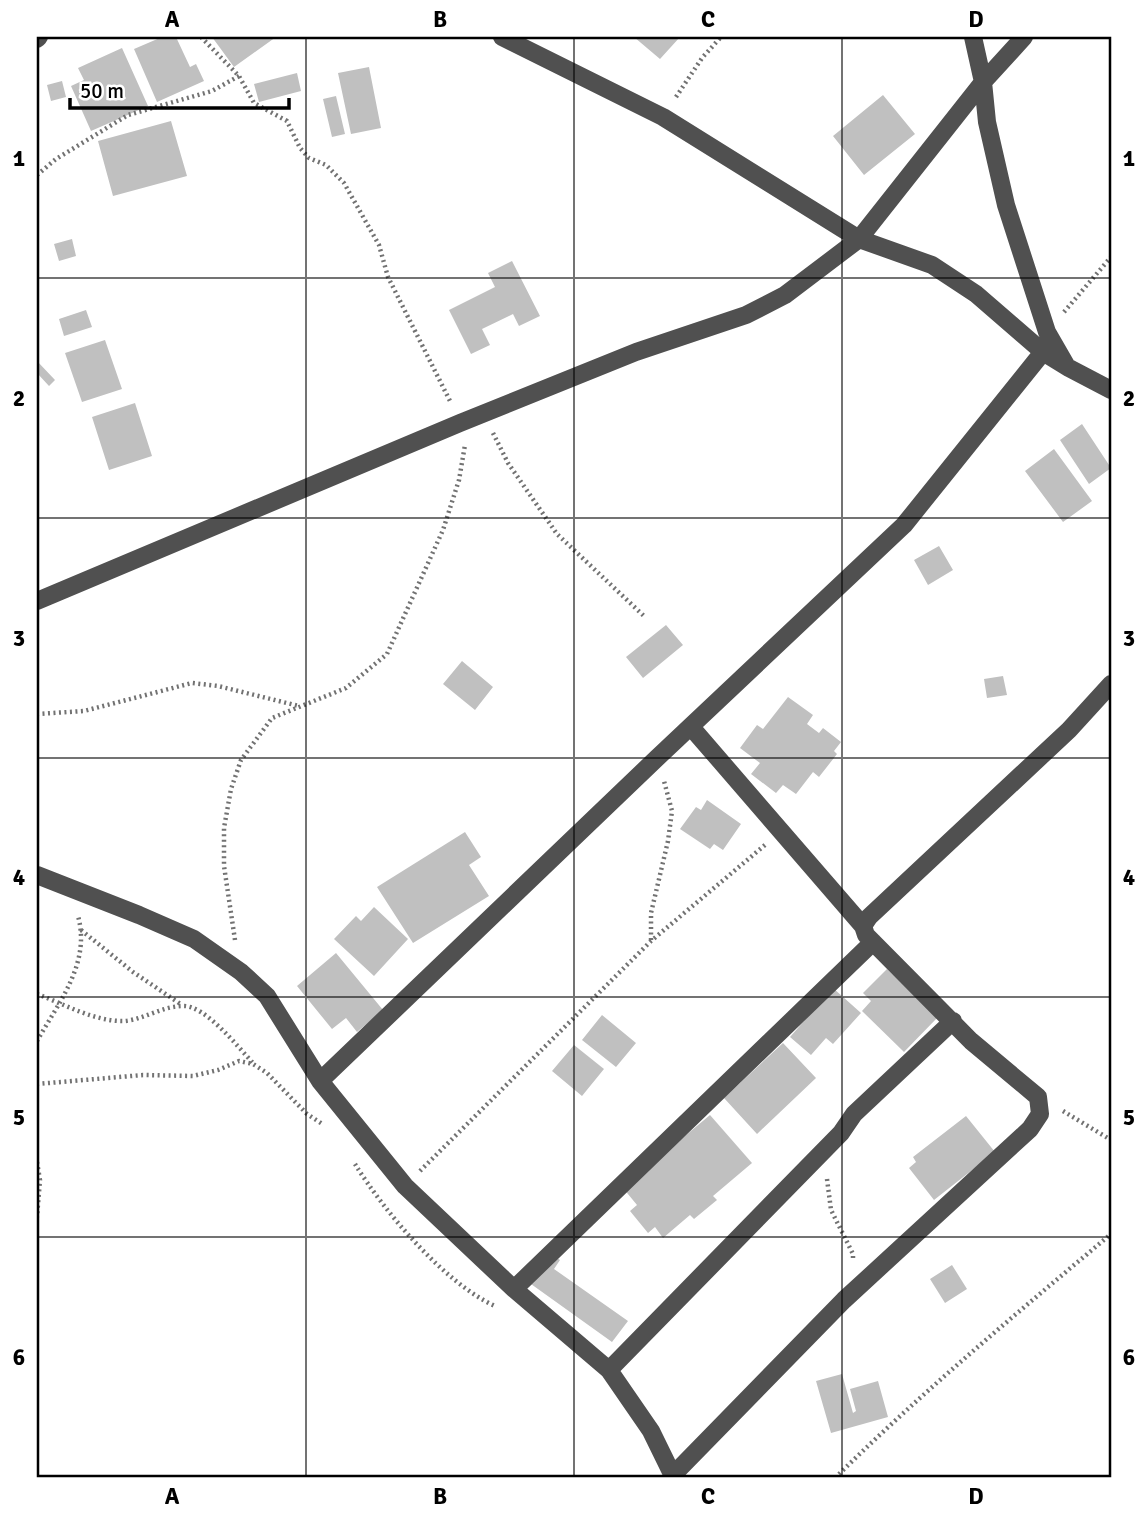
<svg xmlns="http://www.w3.org/2000/svg" width="1148" height="1515" font-family="Signika,sans-serif">
<style>
.building{fill:#c0c0c0}
.lines{fill:none;stroke-linecap:round;stroke-linejoin:round}
.path{stroke:#727272;stroke-width:4.5;stroke-dasharray:2 3.5;stroke-linecap:butt}
.minor{stroke:#505050;stroke-width:18}
.grid{fill:none;stroke:#000;stroke-width:2;stroke-opacity:0.55}
.neatline{fill:none;stroke:#000;stroke-width:2.5}
.grid-label{font-size:23px;text-anchor:middle;font-weight:bold;fill:#000}
</style>
<rect width="100%" height="100%" fill="#fff"/>
<path class="building" d="M 162,37 L 176,37 L 190,67 L 196,64 L 204,81 L 157,102 L 134,49 Z
M 212,37 L 276,37 L 234,67 Z
M 634,37 L 680,37 L 660,59 Z
M 122,48 L 148,106 L 91,131 L 71,86 L 84,80 L 78,68 Z
M 369,67 L 381,128 L 351,134 L 338,73 Z
M 297,73 L 301,91 L 259,102 L 254,84 Z
M 62,81 L 66,97 L 51,101 L 47,85 Z
M 883,95 L 915,134 L 864,175 L 833,136 Z
M 336,96 L 345,134 L 332,137 L 323,99 Z
M 171,121 L 187,176 L 113,196 L 98,141 Z
M 72,239 L 76,256 L 59,261 L 54,244 Z
M 512,261 L 540,316 L 519,326 L 513,314 L 482,329 L 490,345 L 471,354 L 449,310 L 495,287 L 488,273 Z
M 86,310 L 92,327 L 64,336 L 59,319 Z
M 105,340 L 122,389 L 82,402 L 65,353 Z
M 37,361 L 55,380 L 49,386 L 37,373 Z
M 135,403 L 152,456 L 109,470 L 92,417 Z
M 1082,424 L 1111,468 L 1089,484 L 1060,440 Z
M 1054,449 L 1092,501 L 1063,522 L 1025,471 Z
M 939,546 L 953,570 L 928,585 L 914,560 Z
M 666,625 L 683,645 L 643,678 L 626,657 Z
M 462,661 L 493,687 L 475,710 L 443,684 Z
M 1003,676 L 1007,695 L 987,698 L 984,679 Z
M 788,697 L 813,715 L 807,724 L 819,733 L 823,728 L 841,742 L 834,751 L 837,754 L 819,777 L 813,772 L 796,794 L 783,785 L 776,793 L 751,774 L 760,763 L 740,748 L 757,725 L 763,729 Z
M 707,800 L 741,824 L 723,850 L 714,844 L 710,849 L 680,829 L 696,807 L 701,810 Z
M 465,832 L 481,857 L 469,865 L 489,896 L 413,943 L 377,887 Z
M 374,907 L 408,939 L 374,976 L 334,939 L 356,916 L 361,921 Z
M 336,953 L 383,1010 L 357,1032 L 346,1018 L 332,1029 L 297,986 Z
M 887,969 L 937,1018 L 904,1052 L 862,1011 L 871,1001 L 863,993 Z
M 833,988 L 861,1013 L 833,1044 L 826,1038 L 811,1055 L 790,1037 Z
M 602,1015 L 636,1043 L 616,1067 L 582,1040 Z
M 783,1043 L 816,1078 L 757,1134 L 724,1098 Z
M 574,1045 L 604,1069 L 582,1096 L 552,1071 Z
M 710,1115 L 752,1163 L 713,1196 L 717,1200 L 694,1219 L 690,1215 L 663,1238 L 655,1227 L 648,1233 L 630,1211 L 637,1205 L 623,1188 Z
M 966,1116 L 995,1152 L 934,1200 L 909,1168 L 916,1162 L 913,1157 Z
M 545,1249 L 560,1260 L 554,1269 L 628,1321 L 612,1342 L 524,1279 Z
M 952,1265 L 967,1289 L 945,1303 L 930,1279 Z
M 842,1374 L 853,1413 L 856,1411 L 850,1389 L 878,1381 L 888,1417 L 831,1433 L 816,1381 Z"/>
<g class="lines">
<path class="path" d="M 201,37 L 239,76 L 254,103 L 287,121 L 300,148 L 309,158 L 326,165 L 344,183 L 379,245 L 388,277 L 451,403
M 676,97 L 702,58 L 721,37
M 37,175 L 56,159 L 128,115 L 212,91 L 239,76
M 1064,312 L 1111,257
M 493,433 L 508,463 L 557,534 L 644,616
M 37,714 L 84,711 L 192,683 L 218,686 L 299,706
M 81,930 L 133,972 L 182,1005
M 235,940 L 224,866 L 224,828 L 231,789 L 241,760 L 272,718 L 346,688 L 387,654 L 443,530 L 459,480 L 465,445
M 651,940 L 651,913 L 668,841 L 672,811 L 664,781
M 37,994 C 64,1004 95,1022 125,1021 C 144,1019 163,1006 183,1006 C 205,1005 238,1047 253,1063
M 37,1041 C 59,1002 91,963 78,916
M 37,1084 L 143,1075 L 193,1076 L 218,1070 L 239,1061 L 253,1064 L 267,1073 L 307,1114 L 324,1125
M 1063,1111 L 1111,1140
M 37,1162 L 40,1180 L 37,1217
M 355,1164 C 384,1211 444,1283 495,1306
M 420,1171 L 651,941 L 765,845
M 827,1179 L 831,1210 L 853,1254 L 853,1259
M 835,1478 C 922,1392 1017,1313 1111,1234"/>
<path class="minor" d="M 502,37 L 663,117 L 859,239 L 932,265 L 976,294 L 1043,352 L 1069,368 L 1111,390
M 973,37 L 983,82 L 987,122 L 1006,205 L 1047,332 L 1066,365
M 37,39 L 39,37
M 37,601 L 460,423 L 636,352 L 746,315 L 785,295 L 859,239 L 983,82 L 1024,37
M 691,727 L 863,926
M 37,875 L 139,915 L 194,939 L 241,972 L 267,996 L 320,1081 L 405,1186 L 514,1289 L 609,1370 L 651,1431 L 674,1478
M 320,1081 L 657,758 L 904,525 L 1043,352
M 514,1289 L 873,942
M 609,1370 L 841,1133 L 854,1114 L 953,1021
M 673,1475 L 844,1300 L 1030,1129 L 1040,1114 L 1038,1097 L 971,1041 L 866,935 L 863,926 L 869,917 L 1069,730 L 1111,684"/>
</g>
<path class="grid" d="M 306,37 L 306,1478M 574,37 L 574,1478M 842,37 L 842,1478M 37,278 L 1111,278M 37,518 L 1111,518M 37,758 L 1111,758M 37,997 L 1111,997M 37,1237 L 1111,1237"/>
<rect width="1148" height="1515" fill="none" stroke="#ffffff" stroke-width="77"/>
<path d="M70 98v10h219v-10" fill="none" stroke="#000000" stroke-width="3.5"/>
<text x="80" y="98" font-size="21" fill="#000000" stroke="#ffffff" stroke-width="5" paint-order="stroke">50 m</text>
<rect x="38" y="38" width="1072" height="1438" class="neatline"/>
<g class="grid-label">
<text x="172" y="27">A</text>
<text x="440" y="27">B</text>
<text x="708" y="27">C</text>
<text x="976" y="27">D</text>
<text x="19" y="166">1</text>
<text x="1129" y="166">1</text>
<text x="19" y="406">2</text>
<text x="1129" y="406">2</text>
<text x="19" y="646">3</text>
<text x="1129" y="646">3</text>
<text x="19" y="885">4</text>
<text x="1129" y="885">4</text>
<text x="19" y="1125">5</text>
<text x="1129" y="1125">5</text>
<text x="19" y="1365">6</text>
<text x="1129" y="1365">6</text>
<text x="172" y="1504">A</text>
<text x="440" y="1504">B</text>
<text x="708" y="1504">C</text>
<text x="976" y="1504">D</text>
</g>
</svg>
